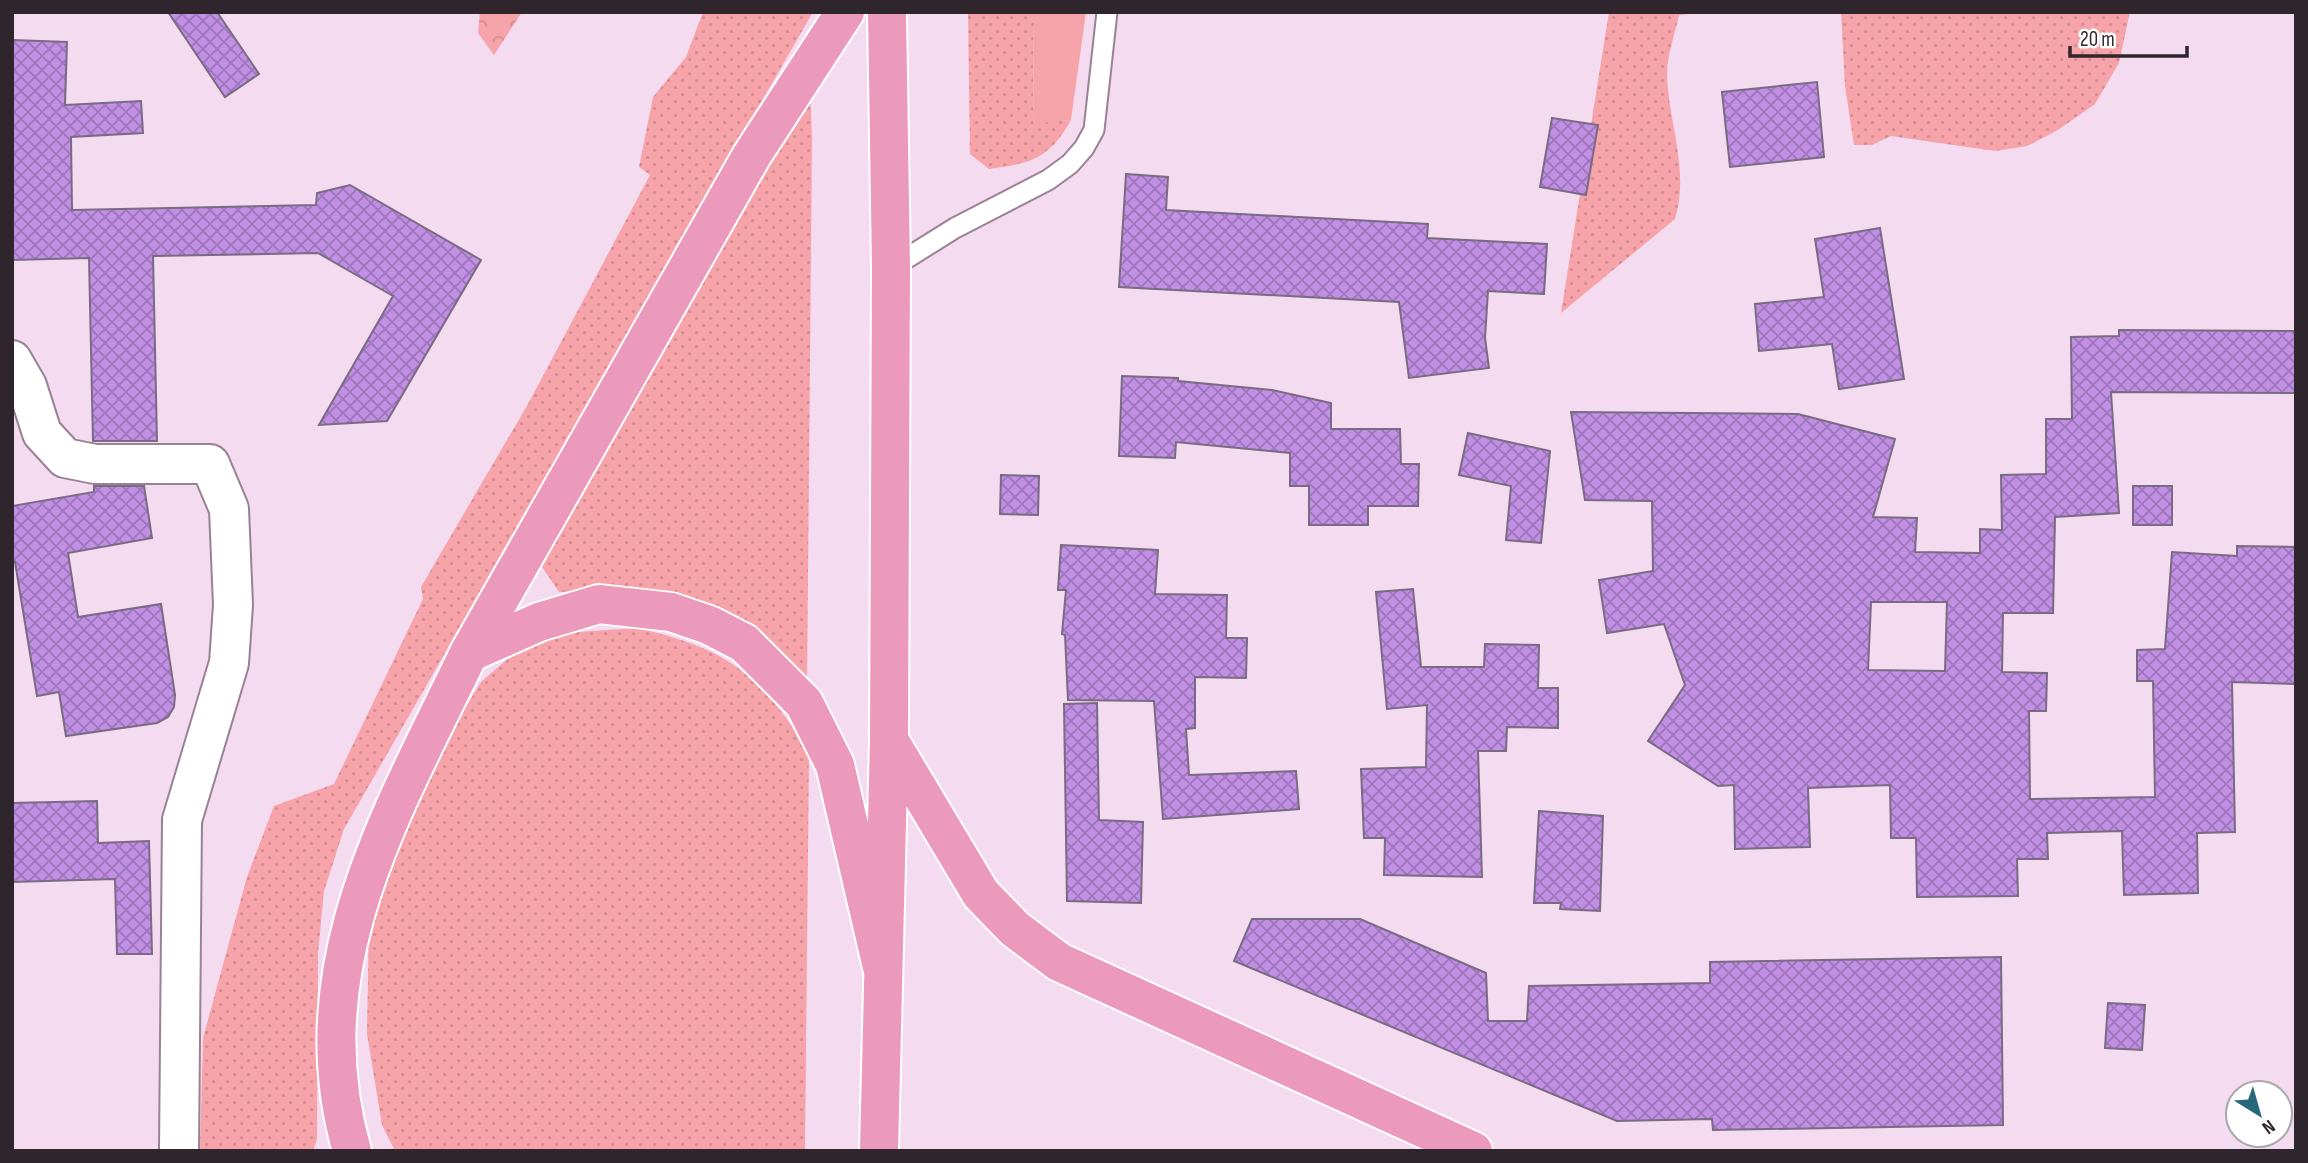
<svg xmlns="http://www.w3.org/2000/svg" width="2308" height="1163" font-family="'Sofia Sans Condensed',sans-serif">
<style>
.grass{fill:url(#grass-dots)}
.forest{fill:url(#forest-crowns)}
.garden{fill:#f6a3a9}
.building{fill:url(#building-cross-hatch);stroke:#786b82;stroke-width:2;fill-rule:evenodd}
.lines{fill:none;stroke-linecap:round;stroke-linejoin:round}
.lane-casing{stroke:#998295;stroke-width:23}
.street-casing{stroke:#998295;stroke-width:42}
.highway-casing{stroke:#fff;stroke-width:42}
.lane{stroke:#fff;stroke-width:19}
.street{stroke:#fff;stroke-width:38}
.highway{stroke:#ec9abc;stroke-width:38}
</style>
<defs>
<pattern id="grass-dots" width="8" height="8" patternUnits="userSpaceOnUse" patternTransform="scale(1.75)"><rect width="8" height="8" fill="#f6a3a9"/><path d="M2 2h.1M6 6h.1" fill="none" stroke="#d38c92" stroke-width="1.8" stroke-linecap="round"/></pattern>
<pattern id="forest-crowns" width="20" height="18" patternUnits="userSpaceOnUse" patternTransform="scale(1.75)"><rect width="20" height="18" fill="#f6a3a9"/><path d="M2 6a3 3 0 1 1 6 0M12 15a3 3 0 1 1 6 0" fill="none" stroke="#d38c92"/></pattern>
<pattern id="building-cross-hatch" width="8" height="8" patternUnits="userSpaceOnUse" patternTransform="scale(1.75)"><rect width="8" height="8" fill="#c190e5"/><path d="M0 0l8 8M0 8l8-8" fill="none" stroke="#9d75ba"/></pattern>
</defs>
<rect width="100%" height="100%" fill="#f4dbf0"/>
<path class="grass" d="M 703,12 L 813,12 L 344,829 L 324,891 L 318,953 L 317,1139 L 313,1151 L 200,1151 L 203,1038 L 247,877 L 274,806 L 334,784 L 423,599 L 421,587 L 528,404 L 650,175 L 639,167 L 653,97 L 686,57 Z
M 968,12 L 1034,12 L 1033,123 L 1071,120 C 1049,159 1032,163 989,169 L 970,154 Z
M 1609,12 L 1711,12 L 1679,15 C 1675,34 1667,55 1667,74 C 1668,123 1690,170 1675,219 L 1561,313 Z
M 1841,12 L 2130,12 L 2119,63 L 2095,104 L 2058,130 L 2027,146 L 1995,151 L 1891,136 L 1872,145 L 1854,145 L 1845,86 Z
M 810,87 L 812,140 L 807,683 L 782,653 L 746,624 L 632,589 L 559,592 L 538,561 Z
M 637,628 C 727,648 760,674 809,752 L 805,1151 L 395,1151 L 382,1125 L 367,1034 L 369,921 L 429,767 L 481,682 L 511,656 L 548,634 Z"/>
<path class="forest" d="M 480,12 L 522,12 L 494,55 L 478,33 Z"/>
<path class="garden" d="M 1034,12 L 1086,12 L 1071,120 L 1033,124 Z"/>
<path class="building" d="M 168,12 L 217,12 L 259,74 L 225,97 Z
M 12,40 L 67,42 L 65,105 L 141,101 L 143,133 L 71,137 L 72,210 L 316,205 L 317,193 L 350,185 L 481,260 L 387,421 L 319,425 L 393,296 L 318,253 L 153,256 L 157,441 L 93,441 L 89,258 L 12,260 Z
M 1817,82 L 1824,157 L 1730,167 L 1722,92 Z
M 1552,118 L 1598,125 L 1586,195 L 1540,187 Z
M 1126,174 L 1168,177 L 1166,210 L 1428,224 L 1427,238 L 1547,244 L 1544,294 L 1488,291 L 1485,338 L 1489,368 L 1409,378 L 1399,302 L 1119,287 Z
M 1880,228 L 1904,379 L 1839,389 L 1832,344 L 1759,351 L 1755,304 L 1824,297 L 1815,239 Z
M 2119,330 L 2296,331 L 2296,393 L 2111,392 L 2119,513 L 2055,517 L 2053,613 L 2003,613 L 2002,672 L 2047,673 L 2046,711 L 2029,711 L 2030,799 L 2155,797 L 2153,681 L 2137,681 L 2137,650 L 2165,649 L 2172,552 L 2237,556 L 2237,546 L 2296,547 L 2296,684 L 2232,682 L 2235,832 L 2197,833 L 2198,893 L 2124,895 L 2122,831 L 2047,833 L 2048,859 L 2017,859 L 2018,896 L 1917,897 L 1916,838 L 1891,838 L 1890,785 L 1808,788 L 1810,847 L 1735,849 L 1734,785 L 1718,786 L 1648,741 L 1685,685 L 1664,624 L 1607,633 L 1599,580 L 1653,571 L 1652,501 L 1585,500 L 1571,412 L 1798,414 L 1895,439 L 1873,517 L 1917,518 L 1915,552 L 1980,553 L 1980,529 L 2002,530 L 2001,475 L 2046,474 L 2046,419 L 2072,419 L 2071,337 L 2119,336 ZM 1871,602 L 1947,602 L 1945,671 L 1868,670 Z
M 1122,376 L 1178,378 L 1178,381 L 1272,390 L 1331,403 L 1331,429 L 1400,429 L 1401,464 L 1419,464 L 1418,506 L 1368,506 L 1368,525 L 1309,525 L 1309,486 L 1290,486 L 1290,453 L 1176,442 L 1175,458 L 1119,456 Z
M 1468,433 L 1550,451 L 1541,543 L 1506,540 L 1511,486 L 1459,475 Z
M 1001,475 L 1039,476 L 1038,515 L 1000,514 Z
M 94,486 L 144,486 L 152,538 L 68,553 L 78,617 L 161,604 L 175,695 L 174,707 L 168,717 L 157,723 L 66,736 L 59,692 L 37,696 L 15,562 L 12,562 L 12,506 L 94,492 Z
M 2133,486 L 2172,486 L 2172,525 L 2133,525 Z
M 1061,545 L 1158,550 L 1155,594 L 1227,595 L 1226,638 L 1247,638 L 1246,678 L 1195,677 L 1195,728 L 1186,729 L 1189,775 L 1296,771 L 1299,809 L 1163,819 L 1154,701 L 1068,700 L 1065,635 L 1062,634 L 1066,590 L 1058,590 Z
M 1413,589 L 1421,667 L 1484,667 L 1485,644 L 1539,645 L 1538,688 L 1558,688 L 1558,728 L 1507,727 L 1506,751 L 1478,751 L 1482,877 L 1384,875 L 1385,838 L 1364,838 L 1361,769 L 1426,767 L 1427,705 L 1387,709 L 1376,592 Z
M 1097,703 L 1099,820 L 1143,822 L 1141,903 L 1067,901 L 1064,704 Z
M 97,801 L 98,843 L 149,841 L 152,954 L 117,954 L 115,879 L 12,882 L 12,803 Z
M 1539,811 L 1603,816 L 1600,911 L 1560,909 L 1561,903 L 1534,903 Z
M 1252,919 L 1360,919 L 1486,973 L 1488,1021 L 1527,1021 L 1529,986 L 1710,983 L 1710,962 L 2001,957 L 2003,1125 L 1713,1130 L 1712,1119 L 1617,1121 L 1234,961 Z
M 2108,1003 L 2145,1005 L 2142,1050 L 2105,1048 Z"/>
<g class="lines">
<defs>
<path id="lane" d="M 891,268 L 955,228 L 1048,180 L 1070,164 L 1084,148 L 1094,130 L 1107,12"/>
<path id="street" d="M 12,360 L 27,386 L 42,433 L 65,458 L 95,464 L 210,464 L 229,509 L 233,605 L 229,663 L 182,820 L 179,1151"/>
<path id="highway" d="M 845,12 L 752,155 L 469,653 L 539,622 L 599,604 L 671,612 L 709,625 L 744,643 L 804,703 L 835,765 L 882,967
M 889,740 L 981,894 L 1015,929 L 1059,962 L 1473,1151
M 352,1151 C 299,966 392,813 469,653
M 879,1151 L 889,740 L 891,268 L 887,12"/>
</defs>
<use href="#lane" class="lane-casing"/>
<use href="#street" class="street-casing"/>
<use href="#highway" class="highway-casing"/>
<use href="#lane" class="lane"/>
<use href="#street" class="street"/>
<use href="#highway" class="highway"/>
</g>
<rect width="2308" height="1163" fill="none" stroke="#2e252d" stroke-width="28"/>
<g transform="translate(2259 1114) rotate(143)"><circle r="33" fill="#ffffff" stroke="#aba8ab" stroke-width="2"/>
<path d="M0-5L12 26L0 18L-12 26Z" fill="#28677c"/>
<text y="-10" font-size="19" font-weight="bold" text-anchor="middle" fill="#2e252d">N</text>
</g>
<path d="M2070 46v10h117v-10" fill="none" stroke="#2e252d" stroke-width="3.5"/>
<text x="2080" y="46" font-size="21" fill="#2e252d" stroke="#ffffff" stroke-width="5" paint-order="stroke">20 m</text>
</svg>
